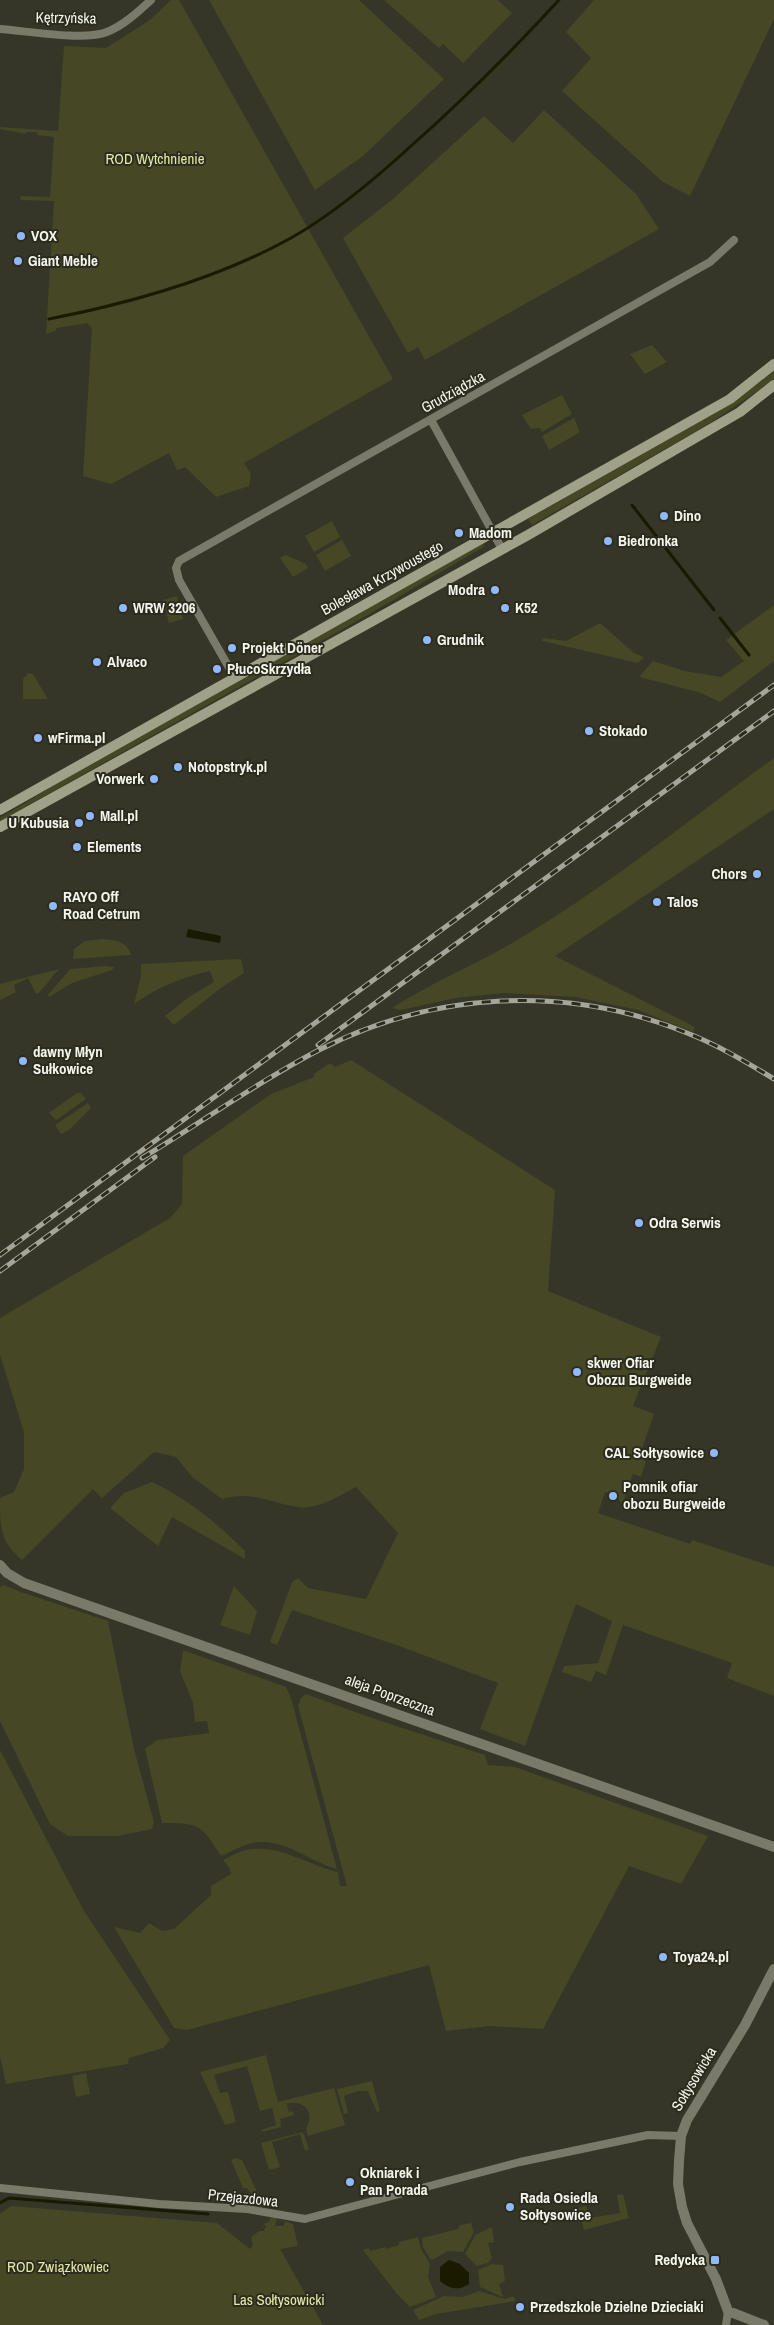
<svg xmlns="http://www.w3.org/2000/svg" width="774" height="2325" font-family="'Archivo Narrow',sans-serif">
<style>
.green{fill:#454725}
.water{fill:#191a00}
.lines{fill:none;stroke-linecap:round;stroke-linejoin:round}
.stream{stroke:#191a00;stroke-width:3}
.minor{stroke:#797a6a;stroke-width:8}
.tertiary{stroke:#797a6a;stroke-width:10}
.secondary{stroke:#9fa188;stroke-width:10}
.rail-casing{stroke:#a5a69b;stroke-width:5}
.rail{stroke:#2b2c1e;stroke-width:3;stroke-dasharray:9;stroke-linecap:butt}
.poi-dot{fill:#91b8fd;stroke:#2b2c1e;stroke-width:2}
.labels{text-anchor:middle;stroke-width:4;stroke-linejoin:round;paint-order:stroke}
.street-label{font-size:15px;fill:#f4f5ec;stroke:#2b2c1e}
.park-label{font-size:15px;fill:#e4e8a8;stroke:#2b2c1e}
.poi-label{font-size:15px;font-weight:bold;fill:#f4f5ec;stroke:#2b2c1e;text-anchor:start}
</style>
<rect width="100%" height="100%" fill="#353628"/>
<path class="green" d="M 171,0 L 179,0 L 393,379 L 244,463 L 251,474 L 249,486 L 216,497 L 185,467 L 177,470 L 169,453 L 111,484 L 83,476 L 92,328 L 87,323 L 57,328 L 55,331 L 46,334 L 54,201 L 20,200 L 21,196 L 50,197 L 54,137 L 37,135 L 37,132 L 26,132 L 26,134 L 0,129 L 0,127 L 58,131 L 64,46 L 106,48 L 150,20 Z
M 209,0 L 359,0 L 444,79 L 363,156 L 315,190 Z
M 384,0 L 498,0 L 512,13 L 463,63 L 443,44 L 439,48 Z
M 594,0 L 774,0 L 774,19 L 690,196 L 663,182 L 562,91 L 591,58 L 566,32 Z
M 544,110 L 636,194 L 659,229 L 425,360 L 418,347 L 408,353 L 343,238 L 393,199 L 484,116 L 513,143 Z
M 652,345 L 667,362 L 645,374 L 630,354 Z
M 774,371 L 774,380 L 707,425 L 532,525 L 528,519 L 728,405 Z
M 562,395 L 572,414 L 542,432 L 540,428 L 531,429 L 522,415 Z
M 574,418 L 580,432 L 549,450 L 542,436 Z
M 332,521 L 340,537 L 314,552 L 305,536 Z
M 342,540 L 351,556 L 325,571 L 316,555 Z
M 482,544 L 485,546 L 366,616 L 0,821 L 0,818 L 83,768 Z
M 286,555 L 306,564 L 308,568 L 293,577 L 280,558 Z
M 177,596 L 183,619 L 169,623 L 163,600 Z
M 774,605 L 774,661 L 720,702 L 698,692 L 639,677 L 653,661 L 685,671 L 721,677 L 744,661 L 726,640 Z
M 600,623 L 634,653 L 644,657 L 638,663 L 542,641 L 543,638 L 566,641 Z
M 28,673 L 33,674 L 48,699 L 23,699 L 23,679 Z
M 774,758 L 774,809 L 555,956 L 695,1027 L 693,1032 L 638,1010 L 575,997 L 503,993 L 456,998 L 401,1010 L 392,1008 C 430,983 473,966 512,943 C 603,890 689,820 774,758 Z
M 102,939 C 115,940 127,941 131,955 L 73,959 L 74,949 L 85,941 Z
M 241,959 L 244,973 L 222,987 L 174,1025 L 165,1016 L 189,997 L 214,982 L 210,971 C 183,977 156,988 134,1004 L 141,976 L 141,964 Z
M 106,966 L 114,967 L 112,970 L 72,983 L 49,997 L 48,995 L 70,969 Z
M 59,969 L 39,993 L 36,994 L 28,978 L 14,985 L 16,992 L 0,1000 L 0,984 Z
M 351,1060 L 555,1190 L 548,1291 L 661,1337 L 633,1406 L 654,1414 L 639,1458 L 646,1461 L 641,1477 L 633,1474 L 623,1503 L 620,1502 L 618,1497 L 605,1492 L 598,1513 L 690,1544 L 692,1540 L 774,1567 L 774,1696 L 727,1678 L 732,1663 L 623,1625 L 606,1675 L 596,1671 L 591,1682 L 562,1672 L 564,1666 L 598,1663 L 612,1621 L 576,1604 L 525,1746 L 480,1729 L 498,1683 L 402,1647 L 292,1610 L 277,1645 L 270,1642 L 292,1582 L 298,1578 L 308,1588 L 366,1599 L 398,1533 L 356,1487 C 339,1496 318,1510 298,1507 C 271,1503 250,1490 222,1499 L 192,1477 L 176,1457 L 154,1452 L 102,1498 L 93,1489 L 22,1560 C 0,1541 0,1529 0,1498 L 14,1492 L 24,1469 L 24,1432 L 0,1355 L 0,1318 L 170,1218 L 182,1204 L 183,1156 L 271,1094 L 314,1077 L 314,1074 L 330,1063 L 335,1067 Z
M 77,1093 L 81,1093 L 86,1099 L 56,1120 L 49,1113 Z
M 88,1103 L 91,1108 L 69,1130 L 61,1134 L 55,1125 Z
M 152,1482 C 188,1499 217,1523 245,1551 L 245,1559 L 172,1517 L 158,1546 L 110,1508 L 124,1493 Z
M 4,1585 L 18,1591 L 108,1621 L 134,1749 L 154,1822 L 152,1829 L 117,1836 L 68,1836 L 50,1824 L 0,1721 L 0,1587 Z
M 234,1586 L 257,1611 L 250,1635 L 220,1625 Z
M 183,1650 L 286,1687 L 291,1698 L 337,1869 C 309,1862 284,1837 253,1843 C 242,1845 231,1852 221,1856 C 201,1824 199,1823 162,1823 L 145,1749 L 157,1740 L 209,1733 L 207,1721 L 195,1722 L 193,1703 L 180,1671 Z
M 306,1694 L 369,1717 L 485,1755 L 488,1765 L 515,1767 L 708,1836 L 681,1884 L 629,1866 L 543,2029 L 490,2026 L 446,2031 L 429,1965 L 187,2030 L 174,2028 L 114,1927 L 140,1933 L 149,1923 L 162,1931 L 174,1929 L 211,1895 L 211,1886 L 231,1874 L 230,1869 L 223,1860 C 232,1856 243,1849 252,1849 C 283,1846 308,1865 338,1872 L 340,1886 L 347,1886 L 298,1706 L 301,1698 Z
M 0,1750 L 84,1911 L 170,2040 L 163,2048 L 129,2058 L 128,2064 L 6,2084 L 0,2057 Z
M 266,2055 L 278,2102 L 334,2088 L 345,2125 L 308,2136 L 306,2128 C 316,2113 303,2098 287,2104 L 289,2112 L 293,2111 L 294,2115 L 280,2119 L 281,2127 L 262,2132 L 261,2130 L 276,2125 L 272,2108 L 260,2111 L 247,2066 L 214,2075 L 220,2093 L 228,2092 L 236,2122 L 225,2125 L 200,2072 Z
M 86,2073 L 90,2094 L 76,2097 L 72,2076 Z
M 372,2081 L 380,2111 L 377,2112 C 374,2104 371,2100 368,2091 L 358,2091 L 344,2096 L 348,2113 L 344,2114 L 337,2089 Z
M 303,2132 L 309,2149 L 305,2151 L 300,2134 L 272,2142 L 280,2167 L 269,2170 L 261,2143 Z
M 236,2158 L 242,2160 L 262,2202 L 268,2200 L 266,2206 L 258,2205 L 247,2188 L 243,2188 L 231,2160 Z
M 623,2194 L 629,2218 L 584,2230 L 578,2208 L 586,2206 L 589,2218 L 620,2213 L 617,2195 Z
M 11,2206 L 217,2223 L 250,2249 L 253,2245 L 251,2237 L 259,2231 L 264,2231 L 266,2226 L 263,2224 L 269,2222 L 271,2217 L 277,2218 L 275,2226 L 284,2226 L 285,2221 L 293,2224 L 298,2246 L 280,2249 L 323,2325 L 0,2325 L 0,2214 Z
M 471,2223 L 474,2232 L 463,2252 L 448,2251 L 434,2259 L 430,2259 L 423,2247 L 422,2238 L 458,2229 L 460,2225 Z
M 492,2227 L 494,2242 L 488,2243 L 492,2258 L 488,2263 L 477,2266 L 465,2254 L 475,2235 Z
M 418,2237 L 421,2249 L 430,2264 L 428,2277 L 436,2297 L 410,2307 L 397,2294 L 363,2250 L 369,2248 L 370,2251 L 385,2247 L 386,2249 L 399,2245 L 399,2242 Z
M 492,2264 L 503,2265 L 505,2281 L 499,2284 L 503,2297 L 480,2287 L 478,2270 Z
M 479,2291 L 505,2299 L 513,2296 L 516,2301 L 436,2314 L 419,2320 L 413,2310 L 444,2296 L 463,2297 Z"/>
<path class="water" d="M 188,929 L 221,936 L 220,943 L 186,937 Z
M 449,2260 L 460,2264 L 469,2273 L 469,2284 C 459,2291 449,2289 440,2281 L 440,2267 Z"/>
<g class="lines">
<path class="stream" d="M 49,319 C 131,303 217,279 291,238 C 335,213 374,180 411,146 C 463,100 512,51 559,0
M 632,505 L 714,610
M 720,618 L 749,655
M 0,2203 L 9,2198 L 208,2214"/>
<path class="minor" d="M 0,29 C 27,31 84,41 107,32 C 124,25 138,12 151,0
M 431,420 L 502,549
M 235,678 L 179,580 L 176,568 L 179,561 L 710,262 L 734,240
M 0,2188 L 159,2204 L 247,2209 L 305,2219 L 520,2162 L 648,2135 L 681,2136
M 726,2325 L 728,2311"/>
<path class="tertiary" d="M 0,1565 L 7,1573 L 24,1583 L 774,1847
M 764,2325 L 728,2311 L 716,2279 L 687,2223 L 682,2207 L 678,2184 L 679,2161 L 681,2136 L 687,2120 L 745,2025 L 774,1969"/>
<path class="secondary" d="M 0,810 L 730,399 L 774,364
M 0,827 L 528,535 L 740,412 L 774,385"/>
<defs>
<path id="rail" d="M 318,1045 L 774,711
M 142,1158 C 201,1123 257,1082 319,1050 C 434,991 567,984 687,1033 C 718,1045 746,1062 774,1079
M 0,1255 L 774,685
M 0,1271 L 155,1157"/>
</defs>
<use href="#rail" class="rail-casing"/>
<use href="#rail" class="rail"/>
</g>
<g class="poi-dot">
<circle cx="21" cy="236" r="5"/>
<circle cx="18" cy="261" r="5"/>
<circle cx="664" cy="516" r="5"/>
<circle cx="459" cy="533" r="5"/>
<circle cx="608" cy="541" r="5"/>
<circle cx="495" cy="590" r="5"/>
<circle cx="123" cy="608" r="5"/>
<circle cx="505" cy="608" r="5"/>
<circle cx="427" cy="640" r="5"/>
<circle cx="232" cy="648" r="5"/>
<circle cx="97" cy="662" r="5"/>
<circle cx="217" cy="669" r="5"/>
<circle cx="589" cy="731" r="5"/>
<circle cx="38" cy="738" r="5"/>
<circle cx="178" cy="767" r="5"/>
<circle cx="154" cy="779" r="5"/>
<circle cx="90" cy="816" r="5"/>
<circle cx="79" cy="823" r="5"/>
<circle cx="77" cy="847" r="5"/>
<circle cx="757" cy="874" r="5"/>
<circle cx="657" cy="902" r="5"/>
<circle cx="53" cy="906" r="5"/>
<circle cx="23" cy="1061" r="5"/>
<circle cx="639" cy="1223" r="5"/>
<circle cx="577" cy="1372" r="5"/>
<circle cx="714" cy="1453" r="5"/>
<circle cx="613" cy="1496" r="5"/>
<circle cx="663" cy="1957" r="5"/>
<circle cx="350" cy="2182" r="5"/>
<circle cx="510" cy="2207" r="5"/>
<rect x="710" y="2255" width="10" height="10" rx="2.5"/>
<circle cx="520" cy="2307" r="5"/>
</g>
<g class="labels">
<g class="street-label">
<text transform="translate(66 18) rotate(1)" y="5">Kętrzyńska</text>
<text transform="translate(453 392) rotate(-29)" y="5">Grudziądzka</text>
<text transform="translate(382 578) rotate(-29)" y="5">Bolesława Krzywoustego</text>
<text transform="translate(390 1695) rotate(20)" y="5">aleja Poprzeczna</text>
<text transform="translate(694 2079) rotate(-59)" y="5">Sołtysowicka</text>
<text transform="translate(243 2198) rotate(6)" y="5">Przejazdowa</text>
</g>
<g class="park-label">
<text x="155" y="164">ROD Wytchnienie</text>
<text x="58" y="2272">ROD Związkowiec</text>
<text x="279" y="2305">Las Sołtysowicki</text>
</g>
<g class="poi-label">
<text x="31" y="241">VOX</text>
<text x="28" y="266">Giant Meble</text>
<text x="674" y="521">Dino</text>
<text x="469" y="538">Madom</text>
<text x="618" y="546">Biedronka</text>
<text x="485" y="595" text-anchor="end">Modra</text>
<text x="133" y="613">WRW 3206</text>
<text x="515" y="613">K52</text>
<text x="437" y="645">Grudnik</text>
<text x="242" y="653">Projekt Döner</text>
<text x="107" y="667">Alvaco</text>
<text x="227" y="674">PłucoSkrzydła</text>
<text x="599" y="736">Stokado</text>
<text x="48" y="743">wFirma.pl</text>
<text x="188" y="772">Notopstryk.pl</text>
<text x="144" y="784" text-anchor="end">Vorwerk</text>
<text x="100" y="821">Mall.pl</text>
<text x="69" y="828" text-anchor="end">U Kubusia</text>
<text x="87" y="852">Elements</text>
<text x="747" y="879" text-anchor="end">Chors</text>
<text x="63" y="902">RAYO Off<tspan x="63" dy="17">Road Cetrum</tspan></text>
<text x="667" y="907">Talos</text>
<text x="33" y="1057">dawny Młyn<tspan x="33" dy="17">Sułkowice</tspan></text>
<text x="649" y="1228">Odra Serwis</text>
<text x="587" y="1368">skwer Ofiar<tspan x="587" dy="17">Obozu Burgweide</tspan></text>
<text x="704" y="1458" text-anchor="end">CAL Sołtysowice</text>
<text x="623" y="1492">Pomnik ofiar<tspan x="623" dy="17">obozu Burgweide</tspan></text>
<text x="673" y="1962">Toya24.pl</text>
<text x="360" y="2178">Okniarek i<tspan x="360" dy="17">Pan Porada</tspan></text>
<text x="520" y="2203">Rada Osiedla<tspan x="520" dy="17">Sołtysowice</tspan></text>
<text x="705" y="2265" text-anchor="end">Redycka</text>
<text x="530" y="2312">Przedszkole Dzielne Dzieciaki</text>
</g>
</g>
</svg>
